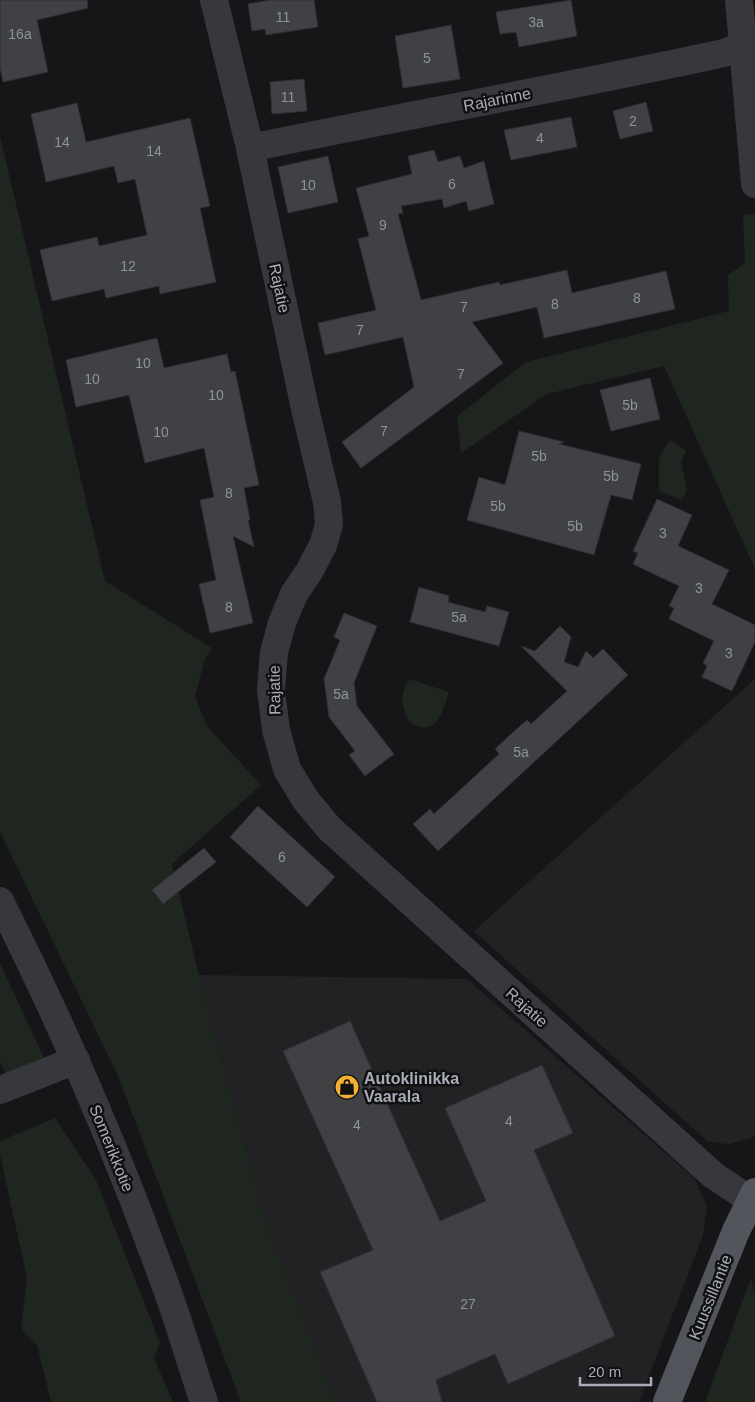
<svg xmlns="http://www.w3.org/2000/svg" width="755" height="1402" font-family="Helvetica,sans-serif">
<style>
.built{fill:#222225}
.green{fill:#1e261f}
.building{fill:#404145;stroke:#303034}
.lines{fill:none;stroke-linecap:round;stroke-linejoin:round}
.minor{stroke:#37383d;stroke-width:28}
.major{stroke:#53555c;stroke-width:28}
.labels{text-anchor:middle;stroke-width:5;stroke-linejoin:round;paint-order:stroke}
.number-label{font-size:14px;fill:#8e929b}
.street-label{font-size:16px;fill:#a8adb8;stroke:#111113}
.poi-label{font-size:16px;font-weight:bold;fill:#a8adb8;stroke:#111113;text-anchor:start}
</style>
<rect width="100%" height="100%" fill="#161618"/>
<path class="built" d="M 755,679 L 755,1134 L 751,1138 L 729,1144 L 708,1142 L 474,931 Z
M 199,975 L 467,979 L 695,1179 L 707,1206 L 703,1235 L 639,1402 L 337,1402 L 268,1227 Z"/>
<path class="green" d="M 0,136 L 105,581 L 212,648 L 205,659 L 195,696 L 207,726 L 261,785 L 172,864 L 199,975 L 268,1227 L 337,1402 L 241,1402 L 118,1076 L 0,832 Z
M 755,213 L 755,569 L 664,366 L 547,394 L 461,453 L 457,416 L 526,362 L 729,311 L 728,275 L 745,263 L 743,215 Z
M 670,440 L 686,451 L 681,462 L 687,492 L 681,500 L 659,491 L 659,457 Z
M 409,679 L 449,692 C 442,713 437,739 409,722 C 402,703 399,697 409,679 Z
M 0,963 L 44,1058 L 7,1076 L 0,1062 Z
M 55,1118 L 96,1180 L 160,1343 L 154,1358 L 173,1402 L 51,1402 L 37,1345 L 21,1329 L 27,1278 L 0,1155 L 0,1141 Z
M 751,1278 L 755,1295 L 755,1402 L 705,1402 Z"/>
<path class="building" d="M 0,0 L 87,0 L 88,8 L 37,20 L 48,72 L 3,82 L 0,68 Z
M 270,0 L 314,0 L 318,27 L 266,35 L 265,29 L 252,31 L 248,4 Z
M 571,0 L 577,36 L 519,47 L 516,32 L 500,34 L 496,12 Z
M 451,25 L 460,79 L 403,88 L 395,36 Z
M 304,79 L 307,111 L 272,114 L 270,82 Z
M 646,102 L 653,131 L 620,139 L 613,111 Z
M 77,103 L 86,142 L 190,118 L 210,206 L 200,208 L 216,282 L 160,294 L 159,286 L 106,298 L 104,289 L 52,301 L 40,250 L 97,237 L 99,246 L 147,235 L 135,179 L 118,183 L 114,166 L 46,182 L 31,114 Z
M 571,117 L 577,147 L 511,160 L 504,130 Z
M 434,150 L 438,162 L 460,156 L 464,168 L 484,161 L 494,204 L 469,211 L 466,201 L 444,208 L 442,199 L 401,206 L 403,213 L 398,214 L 421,300 L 499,282 L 500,285 L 567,270 L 572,293 L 666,271 L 675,309 L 544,338 L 537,307 L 472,322 L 503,363 L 361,468 L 342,442 L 414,387 L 403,337 L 325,355 L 318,323 L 376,310 L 358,239 L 369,236 L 356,188 L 412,174 L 408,156 Z
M 328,156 L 338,202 L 288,213 L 278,167 Z
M 157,338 L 164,368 L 227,354 L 231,372 L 235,371 L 259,485 L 244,488 L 250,520 L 248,520 L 254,547 L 233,536 L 253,623 L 210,633 L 199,584 L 216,580 L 200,500 L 214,497 L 204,448 L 145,463 L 129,395 L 76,407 L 66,360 Z
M 650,378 L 660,419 L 611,431 L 600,390 Z
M 519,431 L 564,442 L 559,444 L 641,464 L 632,500 L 611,495 L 594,555 L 467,520 L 479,477 L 505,485 Z
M 657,499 L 692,515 L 678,546 L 729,570 L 712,604 L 755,625 L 755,642 L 732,691 L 702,677 L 707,666 L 703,663 L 714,641 L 669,619 L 674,608 L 669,606 L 679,586 L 633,564 L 638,553 L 633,551 Z
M 419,587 L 449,596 L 448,602 L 485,612 L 487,606 L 509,612 L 499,646 L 410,622 Z
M 344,613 L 377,626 L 354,683 L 357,706 L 394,754 L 365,776 L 349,755 L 355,751 L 329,717 L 324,679 L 340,640 L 334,637 Z
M 560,626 L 571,637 L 564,662 L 578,667 L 586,651 L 593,658 L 603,649 L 628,675 L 438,851 L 413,824 L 430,809 L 434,814 L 499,754 L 495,749 L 511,734 L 527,720 L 531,724 L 567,691 L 521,646 L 535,651 Z
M 258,806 L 335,877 L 307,907 L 230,837 Z
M 204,848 L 216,862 L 163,904 L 152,890 Z
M 350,1021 L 440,1221 L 486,1201 L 445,1108 L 542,1065 L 573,1133 L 534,1150 L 615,1336 L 508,1384 L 495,1354 L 436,1380 L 442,1402 L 377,1402 L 320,1272 L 373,1250 L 283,1051 Z"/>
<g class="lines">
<path class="minor" d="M 214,0 L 250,148 L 304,404 L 327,502 L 329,525 L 323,545 L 310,570 L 294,594 L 282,623 L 274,652 L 271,690 L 276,730 L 287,769 L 305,799 L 329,828 L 713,1175 L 750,1200
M 739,0 L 755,184
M 250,148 C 408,115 567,87 724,53 L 742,46
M 0,901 C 63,1026 119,1155 166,1287 C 180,1325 191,1364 204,1402
M 0,1090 L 76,1060"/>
<path class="major" d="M 667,1402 L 736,1231 L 755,1192"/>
</g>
<defs>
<symbol id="shop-disc" viewBox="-11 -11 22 22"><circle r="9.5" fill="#f2b134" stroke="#111113"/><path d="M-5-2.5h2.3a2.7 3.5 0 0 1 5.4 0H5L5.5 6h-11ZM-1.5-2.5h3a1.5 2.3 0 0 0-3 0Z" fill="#111"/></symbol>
</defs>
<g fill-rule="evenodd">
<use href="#shop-disc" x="333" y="1073" width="28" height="28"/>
</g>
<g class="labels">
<g class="number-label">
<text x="283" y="22">11</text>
<text x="536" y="27">3a</text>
<text x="20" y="39">16a</text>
<text x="427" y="63">5</text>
<text x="288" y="102">11</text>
<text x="633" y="126">2</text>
<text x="540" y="143">4</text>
<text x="62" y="147">14</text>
<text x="154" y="156">14</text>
<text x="452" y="189">6</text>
<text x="308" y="190">10</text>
<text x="383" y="230">9</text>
<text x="128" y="271">12</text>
<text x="637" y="303">8</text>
<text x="555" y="309">8</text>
<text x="464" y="312">7</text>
<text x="360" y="335">7</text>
<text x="143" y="368">10</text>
<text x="461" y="379">7</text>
<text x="92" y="384">10</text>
<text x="216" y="400">10</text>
<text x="630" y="410">5b</text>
<text x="384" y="436">7</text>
<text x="161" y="437">10</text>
<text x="539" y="461">5b</text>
<text x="611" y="481">5b</text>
<text x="229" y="498">8</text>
<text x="498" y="511">5b</text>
<text x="575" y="531">5b</text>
<text x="663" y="538">3</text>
<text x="699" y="593">3</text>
<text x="229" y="612">8</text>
<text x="459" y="622">5a</text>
<text x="729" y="658">3</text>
<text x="341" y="699">5a</text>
<text x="521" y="757">5a</text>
<text x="282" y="862">6</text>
<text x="509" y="1126">4</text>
<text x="357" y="1130">4</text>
<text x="468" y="1309">27</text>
</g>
<g class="street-label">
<text transform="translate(497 99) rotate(-11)" y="6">Rajarinne</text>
<text transform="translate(280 288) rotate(78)" y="6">Rajatie</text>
<text transform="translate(274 690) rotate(-91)" y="6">Rajatie</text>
<text transform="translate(527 1007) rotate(42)" y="6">Rajatie</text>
<text transform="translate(112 1148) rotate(68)" y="6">Somerikkotie</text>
<text transform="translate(710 1297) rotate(-68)" y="6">Kuussillantie</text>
</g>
<g class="poi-label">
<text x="364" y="1084">Autoklinikka<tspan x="364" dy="18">Vaarala</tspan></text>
</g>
</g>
<path d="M580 1377v8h71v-8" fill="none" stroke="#a8adb8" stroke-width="2.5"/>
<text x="588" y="1377" font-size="15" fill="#a8adb8" stroke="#111113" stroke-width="4" paint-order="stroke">20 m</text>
</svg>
